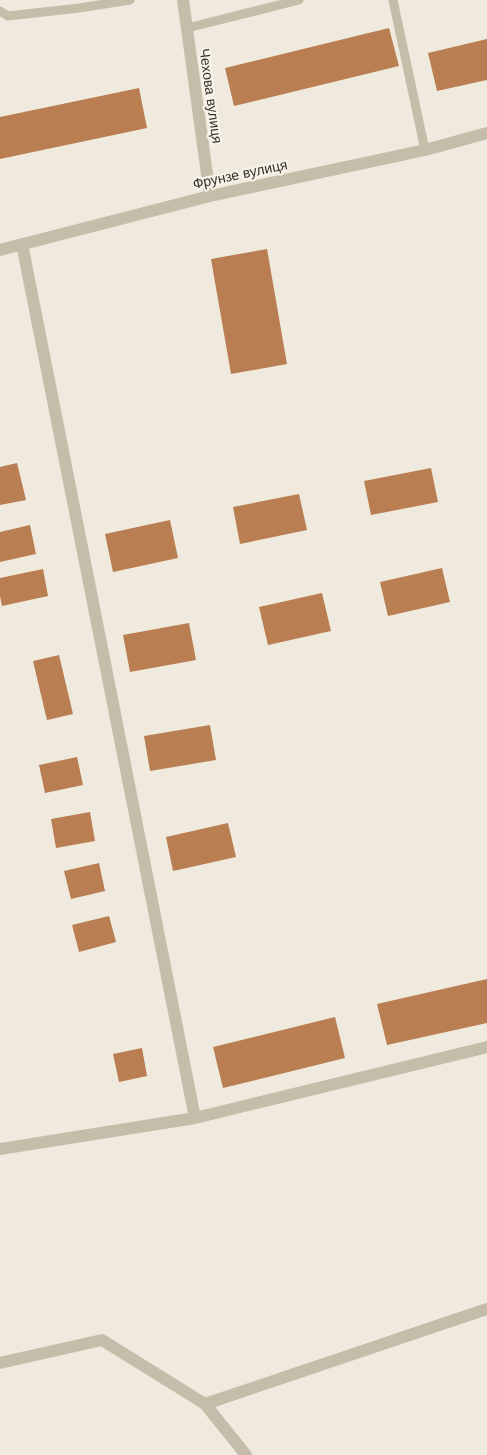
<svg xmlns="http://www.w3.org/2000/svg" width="487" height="1455" font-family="Helvetica,sans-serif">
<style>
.building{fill:#b97e51}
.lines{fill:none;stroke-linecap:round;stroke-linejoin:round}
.lane{stroke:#c6bcaa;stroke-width:9}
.street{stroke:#c6bcaa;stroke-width:12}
.labels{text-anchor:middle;stroke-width:4.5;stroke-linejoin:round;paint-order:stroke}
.street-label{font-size:14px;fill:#342f29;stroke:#f8f3e9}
</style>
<rect width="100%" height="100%" fill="#efeadd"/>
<path class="building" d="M 389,28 L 399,66 L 234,106 L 225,68 Z
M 487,39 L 487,80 L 437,91 L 428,53 Z
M 139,88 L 147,128 L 0,159 L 0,117 Z
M 267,249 L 287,364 L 231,374 L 211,259 Z
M 17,463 L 26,500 L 0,505 L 0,467 Z
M 431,468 L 438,502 L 371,515 L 364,481 Z
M 299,494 L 307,530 L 240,544 L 233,507 Z
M 170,520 L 178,558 L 113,572 L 105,534 Z
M 30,525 L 36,554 L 0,562 L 0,532 Z
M 442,568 L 450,602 L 388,616 L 380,582 Z
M 43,569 L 48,596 L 2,606 L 0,596 L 0,578 Z
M 322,593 L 331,631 L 268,645 L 259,607 Z
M 189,623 L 196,660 L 130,672 L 123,635 Z
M 59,655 L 73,714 L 47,720 L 33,661 Z
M 210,725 L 216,760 L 150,771 L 144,736 Z
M 77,757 L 83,785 L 45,793 L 39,765 Z
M 90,812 L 95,841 L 56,848 L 51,819 Z
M 228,823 L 236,857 L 173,871 L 166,837 Z
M 99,863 L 105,891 L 71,899 L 64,871 Z
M 109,916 L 116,942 L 79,952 L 72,925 Z
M 487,979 L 487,1023 L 387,1045 L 377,1004 Z
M 335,1017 L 345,1058 L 223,1088 L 213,1047 Z
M 142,1048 L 147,1076 L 119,1082 L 113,1054 Z"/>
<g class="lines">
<path class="lane" d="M 393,0 L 425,150
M 0,11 L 8,16 L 79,8 L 130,0
M 187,28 L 299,0"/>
<path class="street" d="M 183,0 L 210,196
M 22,244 L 195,1118
M 0,250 L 210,196 L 425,150 L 487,133
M 0,1149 L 195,1118 L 487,1047
M 0,1363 L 102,1340 L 205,1404 L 246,1455
M 205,1404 L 487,1309"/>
</g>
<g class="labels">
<g class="street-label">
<text transform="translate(211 96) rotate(82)" y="5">Чехова вулиця</text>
<text transform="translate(240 174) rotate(-12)" y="5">Фрунзе вулиця</text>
</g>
</g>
</svg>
